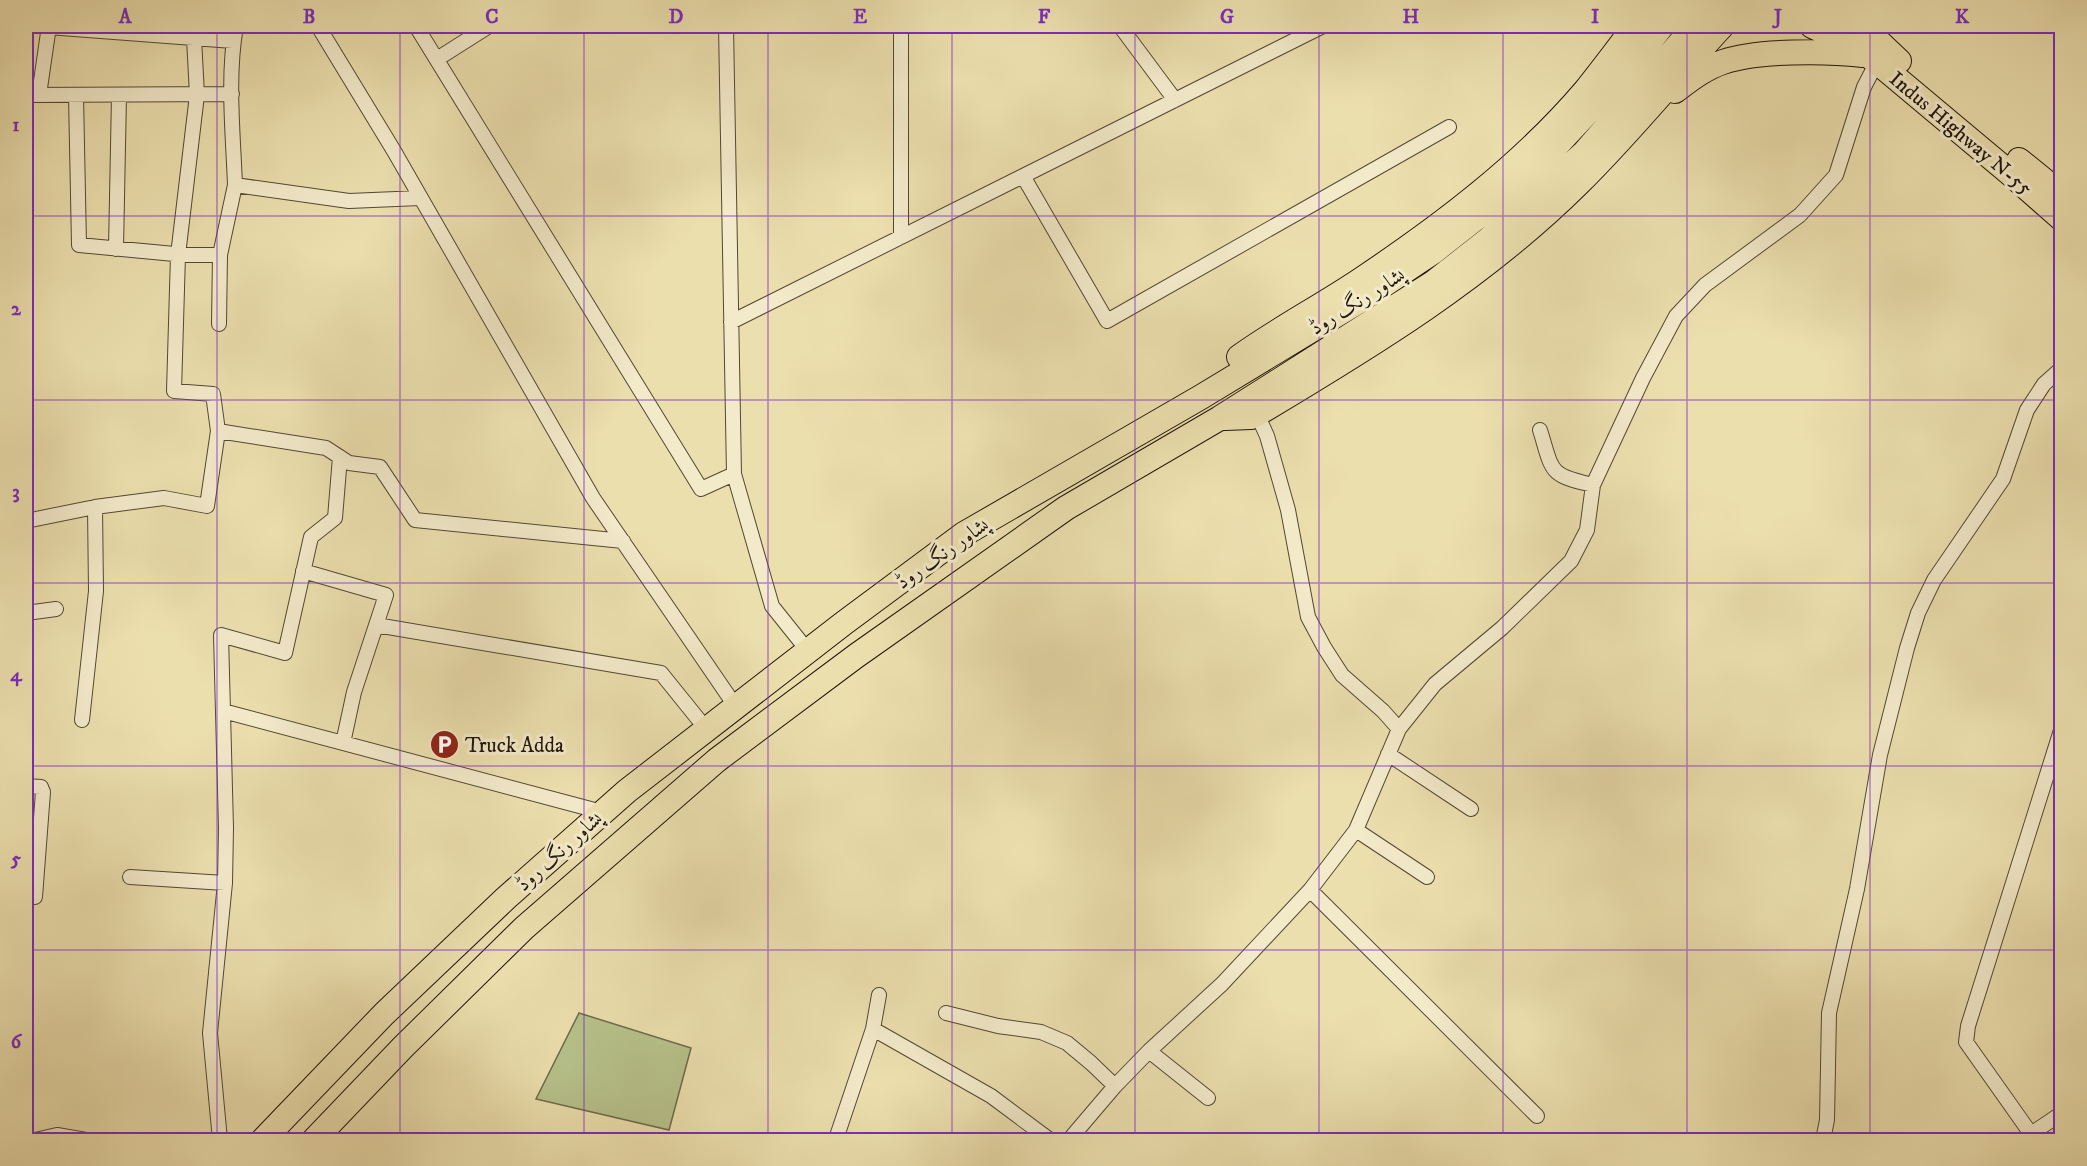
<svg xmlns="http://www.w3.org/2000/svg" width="2087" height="1166" font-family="'IM FELL DW Pica',Amiri,serif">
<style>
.green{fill:#b7c28b;stroke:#6b6c4b;stroke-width:1.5}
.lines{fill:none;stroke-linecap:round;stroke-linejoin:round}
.street-casing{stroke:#524834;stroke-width:16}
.highway-casing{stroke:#1f160b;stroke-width:26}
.street{stroke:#f3eaca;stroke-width:14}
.highway{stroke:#ecdfae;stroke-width:24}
.grid{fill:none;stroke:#7b2cbf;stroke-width:1.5;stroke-opacity:0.55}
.labels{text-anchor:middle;stroke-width:6;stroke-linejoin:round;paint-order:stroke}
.street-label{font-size:21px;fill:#1f160b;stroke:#f3eaca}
.poi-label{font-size:21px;fill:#1f160b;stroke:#f3eaca;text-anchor:start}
.neatline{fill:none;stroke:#7b2cbf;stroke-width:2}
.grid-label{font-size:20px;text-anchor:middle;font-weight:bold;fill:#7b2cbf}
</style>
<rect width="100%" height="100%" fill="#ecdfae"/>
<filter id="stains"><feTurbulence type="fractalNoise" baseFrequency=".00333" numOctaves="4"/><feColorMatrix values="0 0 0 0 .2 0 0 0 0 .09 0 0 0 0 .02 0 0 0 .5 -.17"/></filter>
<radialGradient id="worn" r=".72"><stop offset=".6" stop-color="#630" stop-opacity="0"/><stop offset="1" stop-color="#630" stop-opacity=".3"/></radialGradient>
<path class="green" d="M 579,1013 L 691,1048 L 669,1130 L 536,1099 Z"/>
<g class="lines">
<defs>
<path id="street" d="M 318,26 L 394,151 L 593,498 L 736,707
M 416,26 L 701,489 L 734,474 L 726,26
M 901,26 L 901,237
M 1120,26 L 1175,100
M 48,27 L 233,41
M 194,38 L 197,95 L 178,255 L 174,391 L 213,394 L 218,431
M 437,59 L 489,26
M 26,95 L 232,94
M 39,95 L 49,26
M 76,95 L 79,245 L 185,255 L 220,255
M 1023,176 L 1107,321 L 1449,127
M 235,185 C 233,133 227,77 236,26
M 116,249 L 119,95
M 731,322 L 1323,26
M 219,324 L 220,255 L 235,185 L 349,201 L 420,198
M 1257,414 L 1267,436 L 1288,510 L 1308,617 L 1324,647 L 1342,675 L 1383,711 L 1399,729
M 1540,430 C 1553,472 1548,475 1593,485
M 734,474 L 772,606 L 808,651
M 26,521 L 95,507 L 164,498 L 207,506 L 218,431 L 326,448 L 349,463 L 380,467 L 415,520 L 623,541
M 303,571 L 386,595 L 354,692 L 343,743
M 26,613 L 56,609
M 376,625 L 661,673 L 707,730
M 223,711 L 602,812
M 82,720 L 96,591 L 95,507
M 2062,727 L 1968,1026 L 1966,1042 L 2031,1134 L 2062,1113
M 1388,754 L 1471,809
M 26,786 L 41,787 L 43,792 L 35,897
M 1356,830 L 1427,877
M 130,877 L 225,883 L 210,1033 L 220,1140
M 225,883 L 226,828 L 221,635 L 285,653 L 311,537 L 335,518 L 340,457
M 1310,890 L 1537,1116
M 946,1013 L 998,1026 L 1041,1032 L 1067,1043 L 1091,1063 L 1115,1086
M 873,1029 L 879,995
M 1149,1051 L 1208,1098
M 836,1139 L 873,1029 L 991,1096 L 1050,1140
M 35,1140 L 57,1135 L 86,1140
M 1069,1140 L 1115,1086 L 1149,1051 L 1222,984 L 1310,890 L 1356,830 L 1399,729 L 1435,684 L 1502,628 L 1571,561 L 1587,530 L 1593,485 L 1643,378 L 1676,316 L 1705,285 L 1800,215 L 1836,175 L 1864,87 L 1877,62
M 1823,1140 L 1827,1120 L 1829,1013 L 1857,889 L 1880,755 L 1907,648 L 1918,613 L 1934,580 L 2003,479 L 2027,410 L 2044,384 L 2062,368"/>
<path id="highway" d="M 1812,26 L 1858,48 L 1877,62 L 2012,175 L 2062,219
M 1862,26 L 1899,61
M 1675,91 C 1691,79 1705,68 1723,62 C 1757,50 1827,51 1863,55
M 2019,160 L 2062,195
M 1239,357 C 1278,329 1320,307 1359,281 C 1440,227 1521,166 1585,91 C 1602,70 1619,47 1635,26
M 1225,418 L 1251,417 L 1257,414 C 1371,346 1483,278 1578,184 C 1629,134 1674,78 1722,26
M 263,1140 L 384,1014 L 506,898 L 627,791 L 844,623 L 964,534 L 1201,397 L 1361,300 L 1433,252 L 1499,200 L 1557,145 L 1627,70 L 1662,26
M 314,1140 L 403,1047 L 524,928 L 717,760 L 856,656 L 1066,508 L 1220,418 L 1433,283 L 1489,239 L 1584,153 L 1695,26"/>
</defs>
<use href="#street" class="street-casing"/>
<use href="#highway" class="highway-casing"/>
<use href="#street" class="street"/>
<use href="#highway" class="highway"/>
</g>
<path class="grid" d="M 217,26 L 217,1140M 400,26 L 400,1140M 584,26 L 584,1140M 768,26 L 768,1140M 952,26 L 952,1140M 1135,26 L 1135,1140M 1319,26 L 1319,1140M 1503,26 L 1503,1140M 1687,26 L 1687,1140M 1870,26 L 1870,1140M 26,216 L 2062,216M 26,400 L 2062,400M 26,583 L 2062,583M 26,766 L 2062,766M 26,950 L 2062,950"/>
<defs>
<symbol id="parking-disc" viewBox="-11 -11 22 22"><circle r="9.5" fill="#8f2418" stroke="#f3eaca"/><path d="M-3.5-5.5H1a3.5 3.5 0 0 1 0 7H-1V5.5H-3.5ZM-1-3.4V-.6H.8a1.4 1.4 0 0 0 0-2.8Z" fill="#fff"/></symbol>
</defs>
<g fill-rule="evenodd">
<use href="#parking-disc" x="428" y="728" width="33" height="33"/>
</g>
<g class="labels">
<g class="street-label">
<text transform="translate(1961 133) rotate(40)" y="7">Indus Highway N-55</text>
<text transform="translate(1357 301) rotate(-32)" y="7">پشاور رنگ روڈ</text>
<text transform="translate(942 553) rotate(-35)" y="7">پشاور رنگ روڈ</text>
<text transform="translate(559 851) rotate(-42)" y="7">پشاور رنگ روڈ</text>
</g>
<g class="poi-label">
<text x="465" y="752">Truck Adda</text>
</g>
</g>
<rect width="2087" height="1166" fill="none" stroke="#ecdfae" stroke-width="66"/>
<rect x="33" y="33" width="2021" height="1100" class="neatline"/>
<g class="grid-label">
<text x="125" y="23">A</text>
<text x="309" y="23">B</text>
<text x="492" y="23">C</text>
<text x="676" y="23">D</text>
<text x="860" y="23">E</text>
<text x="1044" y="23">F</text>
<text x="1227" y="23">G</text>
<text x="1411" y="23">H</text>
<text x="1595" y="23">I</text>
<text x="1778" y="23">J</text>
<text x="1962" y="23">K</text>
<text x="16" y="131">1</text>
<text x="16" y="315">2</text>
<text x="16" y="498">3</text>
<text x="16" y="681">4</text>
<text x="16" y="865">5</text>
<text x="16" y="1048">6</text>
</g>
<rect width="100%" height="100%" filter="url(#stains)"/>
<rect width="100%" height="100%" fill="url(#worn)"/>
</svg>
